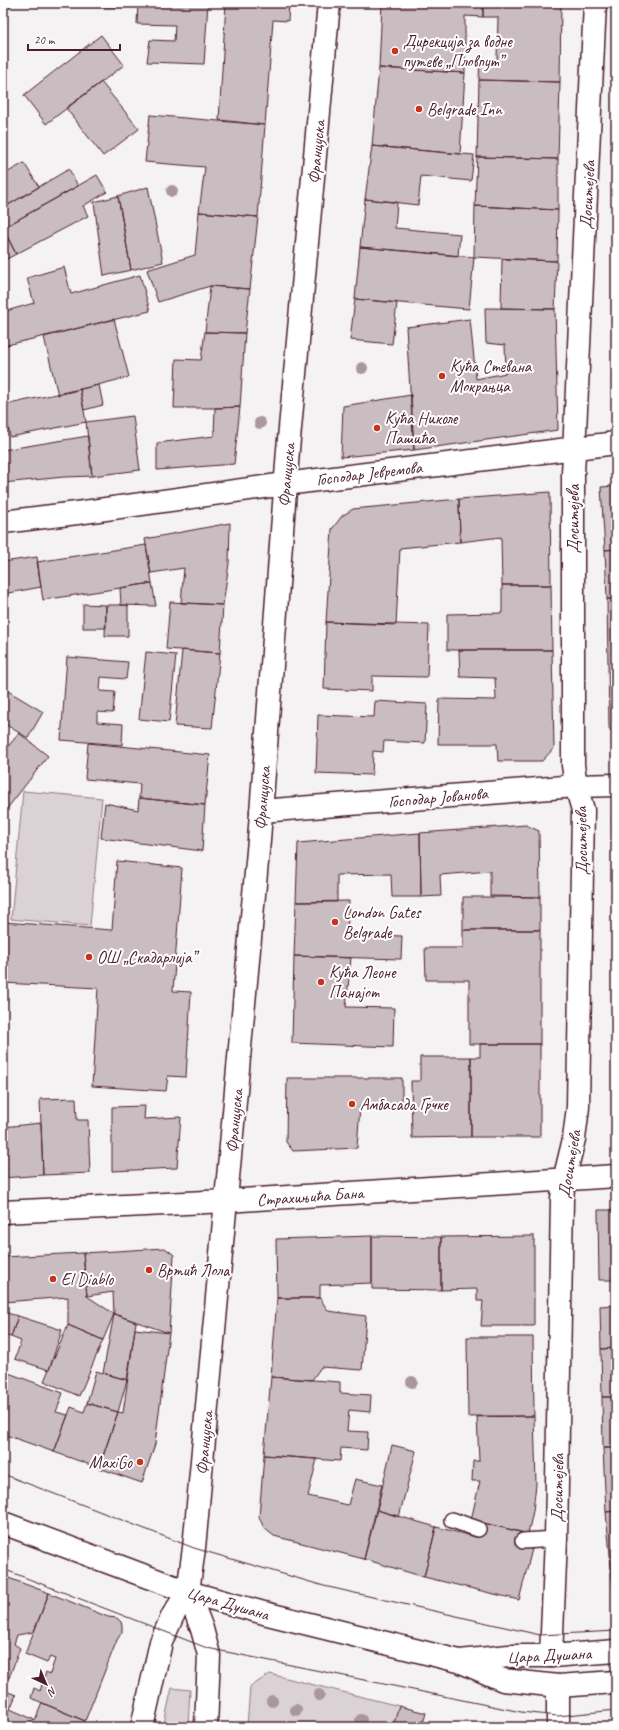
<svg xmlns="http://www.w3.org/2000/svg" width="619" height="1730" font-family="Caveat,sans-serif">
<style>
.green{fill:#dbd2d5;stroke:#927880}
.building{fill:#cabdc1;stroke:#4a1f2b}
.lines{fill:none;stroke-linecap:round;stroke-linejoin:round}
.service-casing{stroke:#4a1f2b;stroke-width:18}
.pedestrian-casing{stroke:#4a1f2b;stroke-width:25}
.minor-casing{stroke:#4a1f2b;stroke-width:25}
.secondary-casing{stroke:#4a1f2b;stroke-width:25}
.service{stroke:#fff;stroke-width:15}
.pedestrian{stroke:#fff;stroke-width:22}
.minor{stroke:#fff;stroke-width:22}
.secondary{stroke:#fff;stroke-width:22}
.tram{stroke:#4a1f2b;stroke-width:1}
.tree{fill:#aa979c}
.poi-dot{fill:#c8321e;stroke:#fff;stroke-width:1.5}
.labels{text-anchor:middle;stroke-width:4;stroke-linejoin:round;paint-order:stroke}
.poi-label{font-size:17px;fill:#4a1f2b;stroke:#fff;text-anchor:start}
.street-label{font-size:17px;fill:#4a1f2b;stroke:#fff}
</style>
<rect width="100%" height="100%" fill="#f4f2f2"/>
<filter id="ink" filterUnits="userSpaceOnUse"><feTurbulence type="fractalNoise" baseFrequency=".025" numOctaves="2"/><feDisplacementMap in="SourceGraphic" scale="8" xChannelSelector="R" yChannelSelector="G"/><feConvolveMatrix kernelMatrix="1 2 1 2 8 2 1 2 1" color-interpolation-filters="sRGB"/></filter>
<g filter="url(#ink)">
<path class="green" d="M 23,791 L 102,798 L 90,926 L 11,919 Z
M 270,1674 L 399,1706 L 393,1727 L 247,1727 L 250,1687 Z
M 172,1688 L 190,1690 L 188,1727 L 163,1727 Z"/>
<path class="building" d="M 3,3 L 16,3 L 3,11 Z
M 70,3 L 138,3 L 138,7 L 70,7 Z
M 138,3 L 208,3 L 204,64 L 147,62 L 150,40 L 174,41 L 175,25 L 137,24 Z
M 226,3 L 289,3 L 288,21 L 273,20 L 265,125 L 219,120 Z
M 382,3 L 483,3 L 483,17 L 465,16 L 465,73 L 379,68 Z
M 483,3 L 561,3 L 560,82 L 479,80 L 480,58 L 497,59 L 498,17 L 483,17 Z
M 101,35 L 124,65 L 46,124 L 24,95 Z
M 379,68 L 465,73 L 460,154 L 372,146 Z
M 479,80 L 560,82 L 558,159 L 477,157 Z
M 101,82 L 139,129 L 103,156 L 66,108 Z
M 150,115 L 265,125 L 258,217 L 199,212 L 205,167 L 145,162 Z
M 372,146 L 474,155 L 471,181 L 421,176 L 418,205 L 365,199 Z
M 477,157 L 558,159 L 558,210 L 475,206 Z
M 24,163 L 39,187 L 3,208 L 3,175 Z
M 69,169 L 78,186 L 3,228 L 3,208 Z
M 97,175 L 107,192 L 83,206 L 88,216 L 16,254 L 3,228 Z
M 148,187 L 163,262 L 131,270 L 118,196 Z
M 118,196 L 131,270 L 104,276 L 94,202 Z
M 365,199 L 397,202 L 395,228 L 460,234 L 458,256 L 360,247 Z
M 475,206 L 558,210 L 557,261 L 474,257 Z
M 199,212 L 258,217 L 250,289 L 210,286 L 158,302 L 147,270 L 195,255 Z
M 3,228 L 16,254 L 3,261 Z
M 360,247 L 474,257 L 469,309 L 355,299 Z
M 502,259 L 557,261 L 555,309 L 501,308 Z
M 64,267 L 71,294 L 140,275 L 150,311 L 3,346 L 3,312 L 34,303 L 27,278 Z
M 210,286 L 250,289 L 245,333 L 205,332 Z
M 355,299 L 397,303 L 392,344 L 350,340 Z
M 485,308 L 555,309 L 558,430 L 414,450 L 406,327 L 470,319 L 476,379 L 506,373 L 505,345 L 486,343 Z
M 114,319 L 129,377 L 58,395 L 44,337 Z
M 205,332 L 245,333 L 240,407 L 215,408 L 174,408 L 176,359 L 201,360 Z
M 99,385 L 103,405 L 84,410 L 80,389 Z
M 80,389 L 86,422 L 10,437 L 4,405 Z
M 411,395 L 414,450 L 341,457 L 343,406 Z
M 4,405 L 7,422 L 3,422 L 3,406 Z
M 240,407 L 234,464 L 157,470 L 157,443 L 214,436 L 215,408 Z
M 133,416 L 140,470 L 92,476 L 86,422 Z
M 88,436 L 92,476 L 64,477 L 3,483 L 3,450 Z
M 616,486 L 616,549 L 605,550 L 601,487 Z
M 550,492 L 551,585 L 502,585 L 501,537 L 460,542 L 459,499 Z
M 459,499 L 460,542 L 400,548 L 396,625 L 326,622 L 332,529 L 342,516 L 353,509 Z
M 230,523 L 229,563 L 223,605 L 181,603 L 184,568 L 151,573 L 145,539 Z
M 146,545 L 152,583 L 43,600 L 37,562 Z
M 616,549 L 616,599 L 607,599 L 605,550 Z
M 37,557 L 41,587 L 3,594 L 3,562 Z
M 152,583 L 156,606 L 121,605 L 120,588 Z
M 502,585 L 551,585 L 552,650 L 447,650 L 447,614 L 502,613 Z
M 607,599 L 616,599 L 616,739 L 609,728 Z
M 170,602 L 223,605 L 220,653 L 166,649 Z
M 83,604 L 106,605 L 106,628 L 83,628 Z
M 106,605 L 128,605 L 128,636 L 105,636 Z
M 326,622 L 429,625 L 427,677 L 372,676 L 372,691 L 324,689 Z
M 182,650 L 220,653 L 212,728 L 175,726 Z
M 459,650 L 552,650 L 554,748 L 542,761 L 498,761 L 497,744 L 438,744 L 439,699 L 496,700 L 495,678 L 460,677 Z
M 146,652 L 176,655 L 169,722 L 139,719 Z
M 67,657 L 128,662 L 126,679 L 101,677 L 100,691 L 115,692 L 113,713 L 97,712 L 97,722 L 123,724 L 122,745 L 61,740 Z
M 3,688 L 43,712 L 28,738 L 3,723 Z
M 375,701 L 427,704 L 425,743 L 384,741 L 383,752 L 373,751 L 372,775 L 316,773 L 318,715 L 374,717 Z
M 19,733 L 48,756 L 6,810 L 3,808 L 3,753 Z
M 88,743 L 210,755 L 205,805 L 139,798 L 140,784 L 85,779 Z
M 139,798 L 205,805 L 202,851 L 101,838 L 105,803 L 138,810 Z
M 612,816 L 616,816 L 616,885 L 614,885 Z
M 526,825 L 539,831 L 540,897 L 490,896 L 490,871 L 440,875 L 441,896 L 421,897 L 420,833 Z
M 420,833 L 421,897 L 392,897 L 391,874 L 337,875 L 337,902 L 296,902 L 298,843 Z
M 117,861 L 182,868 L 173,991 L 191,992 L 186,1077 L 168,1076 L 166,1091 L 92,1086 L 98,988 L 3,983 L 3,922 L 112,930 Z
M 614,885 L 616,885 L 616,927 Z
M 463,897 L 540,897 L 540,930 L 463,930 Z
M 349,901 L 347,934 L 402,936 L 401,959 L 294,956 L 296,902 Z
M 463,930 L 540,930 L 540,1044 L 469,1044 L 469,980 L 426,980 L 425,948 L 463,948 Z
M 294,956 L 351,958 L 346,1007 L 394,1008 L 393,1047 L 292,1043 Z
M 480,1044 L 540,1044 L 540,1137 L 471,1137 L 471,1057 L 480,1057 Z
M 420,1057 L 471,1057 L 471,1137 L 412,1138 L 411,1081 L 420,1081 Z
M 287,1078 L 402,1078 L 402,1105 L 360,1106 L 357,1148 L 293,1151 L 286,1142 Z
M 76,1098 L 77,1120 L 88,1120 L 90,1173 L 43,1175 L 40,1099 Z
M 145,1106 L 144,1119 L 181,1117 L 177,1168 L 112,1171 L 112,1107 Z
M 41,1123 L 43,1175 L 3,1178 L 3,1127 Z
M 598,1210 L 616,1210 L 616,1280 L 599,1280 Z
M 372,1236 L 441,1237 L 441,1290 L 372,1289 Z
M 372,1236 L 372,1283 L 320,1285 L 320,1298 L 277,1298 L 276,1239 Z
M 534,1236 L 534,1326 L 481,1326 L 483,1301 L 477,1301 L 477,1289 L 441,1290 L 441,1237 Z
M 165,1248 L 174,1255 L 169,1333 L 114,1314 L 113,1292 L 87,1296 L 83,1253 Z
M 83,1253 L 87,1296 L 114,1314 L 103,1340 L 68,1325 L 68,1297 L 3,1302 L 3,1257 Z
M 277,1298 L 320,1298 L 328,1311 L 366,1316 L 362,1370 L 321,1367 L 312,1380 L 271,1377 Z
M 616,1305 L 616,1348 L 601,1349 L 600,1306 Z
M 3,1312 L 18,1316 L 11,1337 L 3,1335 Z
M 114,1314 L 136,1322 L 127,1380 L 103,1373 Z
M 18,1316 L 62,1330 L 49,1370 L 15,1359 L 21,1341 L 11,1337 Z
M 68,1325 L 103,1340 L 79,1396 L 44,1381 Z
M 135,1329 L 169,1333 L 155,1444 L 142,1483 L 99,1468 L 118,1412 L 123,1413 Z
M 467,1337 L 533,1337 L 534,1416 L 468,1417 Z
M 616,1348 L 616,1397 L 602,1397 L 601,1349 Z
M 3,1371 L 63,1393 L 56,1412 L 68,1415 L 54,1452 L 3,1434 Z
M 96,1371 L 127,1380 L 118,1412 L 87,1403 Z
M 271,1377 L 340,1382 L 340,1393 L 371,1395 L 370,1412 L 349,1410 L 347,1431 L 368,1432 L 367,1450 L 341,1448 L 340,1461 L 264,1455 Z
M 602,1397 L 616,1397 L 616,1448 L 603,1448 Z
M 87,1403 L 118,1412 L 99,1468 L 54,1452 L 71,1407 L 84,1412 Z
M 477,1416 L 534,1416 L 536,1484 L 533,1511 L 528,1534 L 471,1520 L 480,1481 L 472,1481 L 473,1461 L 479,1461 Z
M 392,1445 L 416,1451 L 399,1517 L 377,1510 Z
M 603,1448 L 616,1448 L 616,1511 L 606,1512 Z
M 264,1455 L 317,1459 L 308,1496 L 348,1505 L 355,1479 L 382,1485 L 364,1559 L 274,1536 L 264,1528 L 259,1517 Z
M 377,1510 L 436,1527 L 424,1577 L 364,1559 Z
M 616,1511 L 616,1586 L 613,1587 L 606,1512 Z
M 480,1522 L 525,1533 L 521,1547 L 532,1549 L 519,1600 L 424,1577 L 436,1527 L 476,1537 Z
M 3,1576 L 49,1593 L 34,1632 L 17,1635 L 14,1644 L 20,1648 L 9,1678 L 3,1676 Z
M 49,1593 L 108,1617 L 117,1618 L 121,1622 L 122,1626 L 122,1632 L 117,1640 L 85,1721 L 31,1698 L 34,1688 L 40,1691 L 46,1672 L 50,1674 L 55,1659 L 50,1657 L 47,1663 L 25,1654 Z
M 3,1690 L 16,1695 L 10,1709 L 35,1720 L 42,1703 L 85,1721 L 82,1727 L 3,1727 Z
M 399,1706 L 426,1713 L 422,1727 L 393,1727 Z"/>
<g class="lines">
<defs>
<path id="service" d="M 452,1520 L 478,1529
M 523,1541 L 556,1539"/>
<path id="pedestrian" d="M 3,522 L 77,513 L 285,484
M 3,1212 L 226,1201"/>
<path id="minor" d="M 285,484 L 616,443
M 261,811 L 576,786 L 616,785
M 226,1201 L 616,1176
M 551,1656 L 556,1539 L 562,1199 L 564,1180 L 574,1139 L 578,1107 L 583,810 L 576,786 L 573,765 L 573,474 L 595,3
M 558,1727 L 558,1686"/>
<path id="secondary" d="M 3,1523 L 188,1592 L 264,1613 L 459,1661 L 503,1680 L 558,1686 L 616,1682
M 188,1592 L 202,1629 L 209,1655 L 206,1727
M 460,1661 L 509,1656 L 551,1656 L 616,1651
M 142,1727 L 161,1642 L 173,1615 L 188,1592 L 194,1548 L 259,840 L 288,450 L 329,3"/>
</defs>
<use href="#service" class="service-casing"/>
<use href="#pedestrian" class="pedestrian-casing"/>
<use href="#minor" class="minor-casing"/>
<use href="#secondary" class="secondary-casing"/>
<use href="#service" class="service"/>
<use href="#pedestrian" class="pedestrian"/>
<use href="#minor" class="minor"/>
<use href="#secondary" class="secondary"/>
<path class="tram" d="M 3,1474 L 194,1548 L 324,1586 L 540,1635 L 616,1631
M 3,1569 L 207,1648 L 521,1712 L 558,1716 L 616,1710"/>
</g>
<g class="tree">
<circle cx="172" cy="191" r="6"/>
<circle cx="362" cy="368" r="6"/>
<circle cx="260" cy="423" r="6"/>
<circle cx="412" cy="1382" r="6"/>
<circle cx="319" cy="1695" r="6"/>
<circle cx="272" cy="1701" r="6"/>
<circle cx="296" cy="1710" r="6"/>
<circle cx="361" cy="1720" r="6"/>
</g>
</g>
<g class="poi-dot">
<circle cx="395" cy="51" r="4"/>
<circle cx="419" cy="109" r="4"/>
<circle cx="442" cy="376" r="4"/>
<circle cx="377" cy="428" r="4"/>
<circle cx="335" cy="922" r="4"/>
<circle cx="89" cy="957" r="4"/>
<circle cx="321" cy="982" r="4"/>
<circle cx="352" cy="1104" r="4"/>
<circle cx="149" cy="1270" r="4"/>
<circle cx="53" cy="1279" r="4"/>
<circle cx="140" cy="1462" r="4"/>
</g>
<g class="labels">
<g class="poi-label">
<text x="403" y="47">Дирекција за водне<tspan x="403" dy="20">путеве „Пловпут”</tspan></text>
<text x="427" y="115">Belgrade Inn</text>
<text x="450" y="372">Кућа Стевана<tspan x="450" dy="20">Мокрањца</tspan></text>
<text x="385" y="424">Кућа Николе<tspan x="385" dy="20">Пашића</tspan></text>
<text x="343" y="918">London Gates<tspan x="343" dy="20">Belgrade</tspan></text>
<text x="97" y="963">ОШ „Скадарлија”</text>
<text x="329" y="978">Кућа Леоне<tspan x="329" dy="20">Панајот</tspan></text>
<text x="360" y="1110">Амбасада Грчке</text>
<text x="157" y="1276">Вртић Лола</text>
<text x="61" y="1285">El Diablo</text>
<text x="132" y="1468" text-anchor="end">MaxiGo</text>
</g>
<g class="street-label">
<text transform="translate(316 152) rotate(-85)" y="6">Француска</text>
<text transform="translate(587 195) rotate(-87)" y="6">Доситејева</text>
<text transform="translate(369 473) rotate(-7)" y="6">Господар Јевремова</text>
<text transform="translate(286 475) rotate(-85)" y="6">Француска</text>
<text transform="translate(573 519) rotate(-90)" y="6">Доситејева</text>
<text transform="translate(438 797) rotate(-5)" y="6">Господар Јованова</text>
<text transform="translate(262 798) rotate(-86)" y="6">Француска</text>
<text transform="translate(581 841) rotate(-91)" y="6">Доситејева</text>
<text transform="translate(234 1121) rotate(-85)" y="6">Француска</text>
<text transform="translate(569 1164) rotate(-80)" y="6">Доситејева</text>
<text transform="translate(310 1196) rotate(-4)" y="6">Страхињића Бана</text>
<text transform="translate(204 1443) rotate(-85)" y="6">Француска</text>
<text transform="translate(557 1488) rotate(-89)" y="6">Доситејева</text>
<text transform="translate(228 1603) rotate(16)" y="6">Цара Душана</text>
<text transform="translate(549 1655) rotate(-3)" y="6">Цара Душана</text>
</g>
</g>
<rect width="619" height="1730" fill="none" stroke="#fff" stroke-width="16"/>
<rect x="8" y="8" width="603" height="1714" fill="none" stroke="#4a1f2b" stroke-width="1.5" filter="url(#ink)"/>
<g transform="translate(46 1684) rotate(136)" stroke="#ffffff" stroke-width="3" paint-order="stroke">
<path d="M0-3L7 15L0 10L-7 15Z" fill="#4a1f2b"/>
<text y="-6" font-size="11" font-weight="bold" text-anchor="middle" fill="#4a1f2b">N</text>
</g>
<path d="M28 44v6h92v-6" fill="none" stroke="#4a1f2b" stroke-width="2"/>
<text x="34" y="44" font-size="12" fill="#4a1f2b" stroke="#ffffff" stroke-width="3" paint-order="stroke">20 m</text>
</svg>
